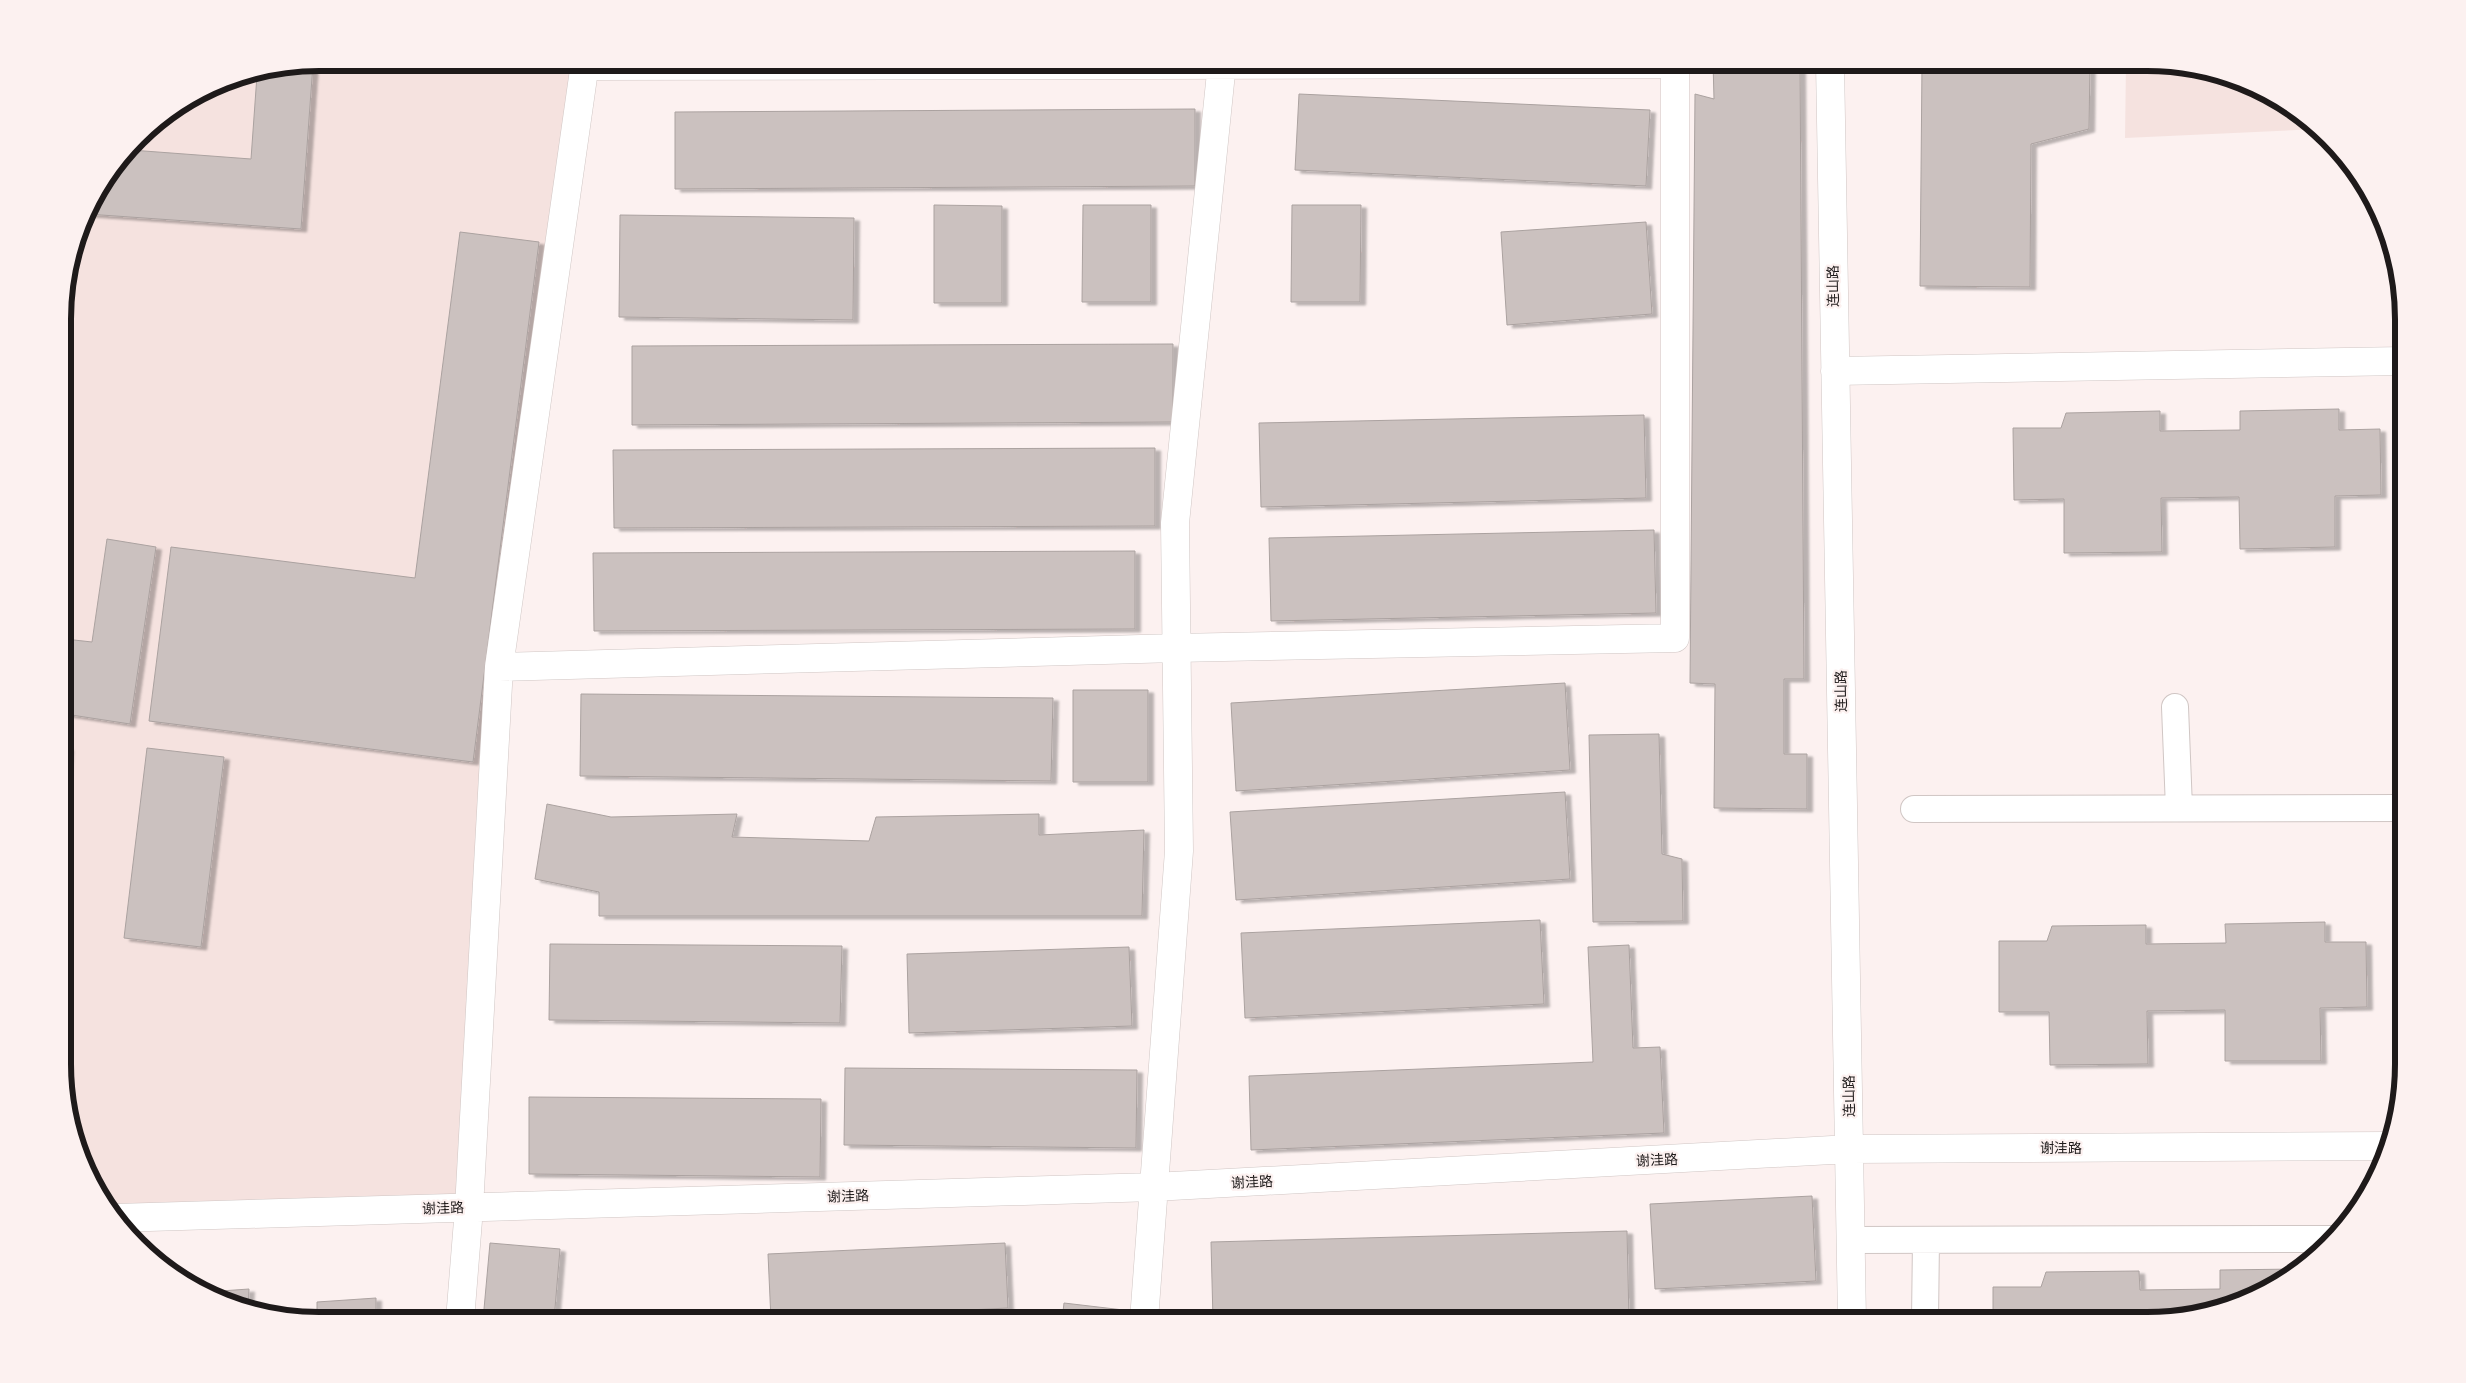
<svg xmlns="http://www.w3.org/2000/svg" width="2466" height="1383" font-family="'Exo 2','Noto Sans SC',sans-serif">
<style>
.built{fill:#f5e2df}
.building{fill:#cbc1bf;stroke:#aba2a0;filter:url(#shadow)}
.lines{fill:none;stroke-linecap:round;stroke-linejoin:round}
.lane-casing{stroke:#d0c6c4;stroke-width:28}
.street-casing{stroke:#d0c6c4;stroke-width:29}
.lane{stroke:#fff;stroke-width:26}
.street{stroke:#fff;stroke-width:28}
.labels{text-anchor:middle;stroke-width:4.5;stroke-linejoin:round;paint-order:stroke}
.street-label{font-size:14px;fill:#1e1a1a;stroke:#fcf1f0}
.rim{fill:none;stroke:#1e1a1a;stroke-width:6}
</style>
<defs>
<filter id="shadow"><feDropShadow dx="5.5" dy="3" stdDeviation="1" flood-color="#0004"/></filter>
</defs>
<rect width="100%" height="100%" fill="#fcf1f0"/>
<path class="built" d="M 319,63 L 585,63 L 499,667 L 469,1208 L 116,1218 L 106,1207 L 82,1162 L 65,1097 L 65,286 L 89,205 L 150,126 L 221,82 Z
M 2126,63 L 2147,63 L 2213,71 L 2275,97 L 2318,129 L 2125,138 Z"/>
<path class="building" d="M 1713,63 L 1800,63 L 1804,679 L 1784,679 L 1784,754 L 1807,754 L 1807,809 L 1714,808 L 1715,684 L 1690,683 L 1695,94 L 1714,99 Z
M 1922,63 L 2090,63 L 2089,129 L 2031,144 L 2030,287 L 1920,286 Z
M 313,64 L 301,229 L 87,214 L 89,205 L 131,150 L 251,159 L 257,75 Z
M 1299,94 L 1650,110 L 1646,186 L 1295,170 Z
M 1195,109 L 1195,186 L 675,189 L 675,112 Z
M 934,205 L 1002,206 L 1002,303 L 934,303 Z
M 1083,205 L 1151,205 L 1151,302 L 1082,302 Z
M 1292,205 L 1361,205 L 1360,302 L 1291,302 Z
M 620,215 L 854,218 L 853,320 L 619,317 Z
M 1646,222 L 1652,314 L 1507,325 L 1501,232 Z
M 460,232 L 539,242 L 473,762 L 149,721 L 171,547 L 415,578 Z
M 1173,344 L 1173,422 L 632,425 L 632,346 Z
M 2339,409 L 2339,430 L 2380,429 L 2381,495 L 2335,496 L 2335,547 L 2240,549 L 2239,497 L 2161,498 L 2162,552 L 2064,553 L 2064,499 L 2014,500 L 2013,428 L 2061,428 L 2066,413 L 2160,411 L 2160,431 L 2240,430 L 2240,411 Z
M 1644,415 L 1646,498 L 1261,507 L 1259,423 Z
M 1155,448 L 1155,526 L 614,528 L 613,450 Z
M 1654,530 L 1656,613 L 1271,621 L 1269,538 Z
M 107,539 L 156,547 L 130,724 L 65,714 L 65,639 L 92,642 Z
M 1135,551 L 1135,629 L 594,631 L 593,553 Z
M 1565,683 L 1570,770 L 1236,791 L 1231,703 Z
M 1073,690 L 1148,690 L 1148,782 L 1073,782 Z
M 581,694 L 1053,698 L 1051,781 L 580,776 Z
M 1659,734 L 1662,854 L 1682,859 L 1683,921 L 1593,922 L 1589,735 Z
M 65,747 L 68,748 L 65,785 Z
M 147,748 L 224,757 L 201,947 L 124,938 Z
M 1565,792 L 1570,879 L 1236,900 L 1230,812 Z
M 547,804 L 611,817 L 737,814 L 732,837 L 869,841 L 876,817 L 1039,814 L 1039,835 L 1144,830 L 1142,916 L 599,916 L 599,892 L 535,879 Z
M 1540,920 L 1544,1004 L 1245,1018 L 1241,933 Z
M 2325,922 L 2325,942 L 2366,942 L 2367,1007 L 2320,1008 L 2321,1061 L 2225,1061 L 2225,1010 L 2147,1011 L 2148,1064 L 2050,1065 L 2049,1012 L 1999,1012 L 1999,941 L 2047,941 L 2052,926 L 2146,925 L 2146,944 L 2226,943 L 2225,924 Z
M 550,944 L 842,946 L 840,1023 L 549,1020 Z
M 1629,945 L 1633,1048 L 1660,1047 L 1664,1133 L 1251,1150 L 1249,1076 L 1593,1062 L 1588,947 Z
M 1129,947 L 1132,1026 L 909,1033 L 907,954 Z
M 845,1068 L 1137,1070 L 1136,1148 L 844,1145 Z
M 529,1097 L 821,1099 L 820,1177 L 529,1174 Z
M 1812,1196 L 1816,1281 L 1655,1289 L 1650,1204 Z
M 1627,1231 L 1629,1320 L 1213,1320 L 1211,1242 Z
M 490,1243 L 560,1249 L 554,1320 L 483,1320 Z
M 1005,1243 L 1008,1308 L 771,1320 L 768,1254 Z
M 2297,1269 L 2275,1286 L 2213,1312 L 2163,1320 L 1993,1320 L 1993,1287 L 2041,1287 L 2046,1272 L 2139,1271 L 2140,1290 L 2220,1289 L 2220,1270 Z
M 249,1289 L 248,1310 L 206,1292 Z
M 376,1298 L 376,1320 L 317,1320 L 317,1302 Z
M 1064,1303 L 1132,1311 L 1130,1320 L 1062,1320 Z"/>
<g class="lines">
<defs>
<path id="lane" d="M 2175,707 L 2179,808
M 1914,809 L 2403,808
M 1851,1240 L 2333,1239
M 1925,1320 L 1926,1240"/>
<path id="street" d="M 1830,63 L 1852,1320
M 585,66 L 1675,64
M 1835,371 L 2403,361
M 499,667 L 1176,648 L 1675,638 L 1675,63
M 116,1218 L 1154,1187 L 1850,1149 L 2388,1146
M 460,1320 L 469,1208 L 499,667 L 585,63
M 1144,1320 L 1179,851 L 1175,523 L 1222,63"/>
</defs>
<use href="#lane" class="lane-casing"/>
<use href="#street" class="street-casing"/>
<use href="#lane" class="lane"/>
<use href="#street" class="street"/>
</g>
<g class="labels">
<g class="street-label">
<text transform="translate(1833 286) rotate(-91)" y="5">连山路</text>
<text transform="translate(1841 691) rotate(-91)" y="5">连山路</text>
<text transform="translate(1849 1096) rotate(-91)" y="5">连山路</text>
<text x="2061" y="1153">谢洼路</text>
<text transform="translate(1657 1160) rotate(-3)" y="5">谢洼路</text>
<text transform="translate(1252 1182) rotate(-3)" y="5">谢洼路</text>
<text transform="translate(848 1196) rotate(-2)" y="5">谢洼路</text>
<text transform="translate(443 1208) rotate(-2)" y="5">谢洼路</text>
</g>
</g>
<path d="M0 0H2466V1383H0ZM319 71H2147A248 248 0 0 1 2395 319V1064A248 248 0 0 1 2147 1312H319A248 248 0 0 1 71 1064V319A248 248 0 0 1 319 71Z" fill="#fcf1f0" fill-rule="evenodd"/>
<path class="rim" d="M319 71H2147A248 248 0 0 1 2395 319V1064A248 248 0 0 1 2147 1312H319A248 248 0 0 1 71 1064V319A248 248 0 0 1 319 71Z"/>
</svg>
